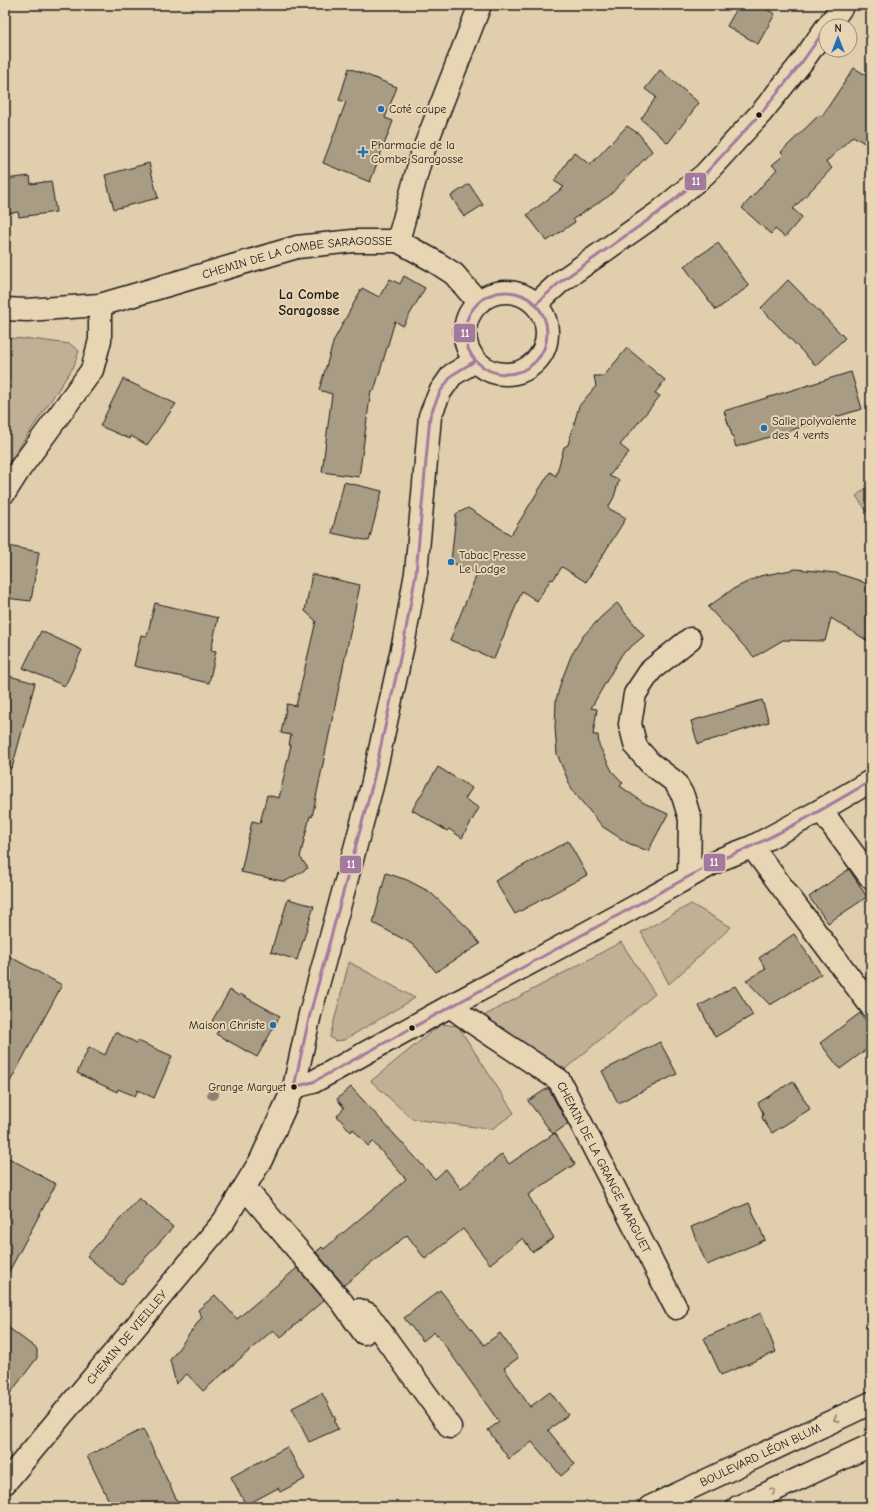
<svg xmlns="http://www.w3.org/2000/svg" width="876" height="1512" font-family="'Comic Neue',sans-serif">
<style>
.green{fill:#c0b095;stroke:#6e6658}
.building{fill:#a99c85;stroke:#1c1c1c}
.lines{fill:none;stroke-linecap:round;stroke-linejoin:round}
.minor-casing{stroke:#1c1c1c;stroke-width:25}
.major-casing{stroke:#1c1c1c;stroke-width:25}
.minor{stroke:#e8d5b3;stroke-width:22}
.major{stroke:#e8d5b3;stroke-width:22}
.bus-1-casing{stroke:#e8d5b3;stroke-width:6}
.bus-1{stroke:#a37a9e;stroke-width:3}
.tree{fill:#8b806e}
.oneway{stroke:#8c826f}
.poi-dot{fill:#1f6fb2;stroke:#e8d5b3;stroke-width:1.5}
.bus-dot{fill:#1c1c1c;stroke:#e8d5b3;stroke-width:1.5}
.labels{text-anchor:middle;stroke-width:4;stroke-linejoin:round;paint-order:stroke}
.bus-label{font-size:11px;fill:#1c1c1c;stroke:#e8d5b3;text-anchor:end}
.poi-label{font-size:12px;fill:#1c1c1c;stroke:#e8d5b3;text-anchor:start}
.street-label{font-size:12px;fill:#1c1c1c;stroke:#e8d5b3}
.quarter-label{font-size:14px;font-weight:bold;fill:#1c1c1c;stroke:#e8d5b3}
.line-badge{stroke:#e8d5b3;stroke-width:1.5}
.badge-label{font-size:11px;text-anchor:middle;font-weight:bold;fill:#fff}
</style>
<rect width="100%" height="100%" fill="#e0cead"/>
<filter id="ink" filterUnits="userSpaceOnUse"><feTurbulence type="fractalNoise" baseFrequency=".025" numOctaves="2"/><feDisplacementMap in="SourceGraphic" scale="8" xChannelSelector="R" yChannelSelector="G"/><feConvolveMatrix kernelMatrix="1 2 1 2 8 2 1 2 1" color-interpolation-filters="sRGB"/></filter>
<g filter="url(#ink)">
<path class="green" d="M 5,338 L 31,339 L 70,344 L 79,351 L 74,366 L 10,461 L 5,461 Z
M 871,484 L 871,517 L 856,496 Z
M 691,904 L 731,927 L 669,984 L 641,932 Z
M 621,942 L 655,994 L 565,1069 L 480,1018 Z
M 349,962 L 415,998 L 344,1040 L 335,1041 L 330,1037 Z
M 441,1024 L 458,1026 L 514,1113 L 492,1129 L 412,1119 L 371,1081 Z"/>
<path class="building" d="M 739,5 L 759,5 L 775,14 L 758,44 L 727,26 Z
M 349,68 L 397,87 L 385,118 L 393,121 L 370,182 L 323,163 L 346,102 L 339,100 Z
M 854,68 L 871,78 L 871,147 L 853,136 L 826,162 L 832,168 L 793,209 L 802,217 L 785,237 L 775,229 L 771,234 L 742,208 L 777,169 L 772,165 L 784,155 L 781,152 L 819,115 L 822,116 Z
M 660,70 L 699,103 L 668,143 L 641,119 L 656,97 L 645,89 Z
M 627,126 L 639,134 L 652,151 L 609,196 L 573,219 L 575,222 L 547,241 L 527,215 L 564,187 L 554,181 L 574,152 L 590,165 Z
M 149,163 L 158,198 L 114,209 L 105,175 Z
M 30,176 L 31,184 L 51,181 L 56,212 L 19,217 L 18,212 L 5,214 L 5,179 Z
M 469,184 L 483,205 L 464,217 L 451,196 Z
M 718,243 L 749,286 L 716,310 L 684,266 Z
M 404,276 L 425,288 L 403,326 L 395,321 L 374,391 L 371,390 L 359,477 L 322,472 L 332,394 L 319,390 L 334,340 L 362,288 L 379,297 L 390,279 L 400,284 Z
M 788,280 L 845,338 L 816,366 L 761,308 Z
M 627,348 L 665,380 L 655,393 L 660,396 L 620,445 L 629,452 L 609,476 L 619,480 L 614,497 L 608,508 L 626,518 L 586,582 L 562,567 L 553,580 L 551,579 L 537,601 L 522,591 L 494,659 L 450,640 L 477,574 L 451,562 L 456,514 L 468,508 L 511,535 L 550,472 L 556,476 L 564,447 L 568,445 L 579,406 L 596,386 L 594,376 L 604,376 Z
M 851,372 L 862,409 L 736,447 L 724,411 Z
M 123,379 L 176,404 L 147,445 L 131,436 L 130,439 L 100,426 Z
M 344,482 L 382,491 L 369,541 L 332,533 Z
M 8,546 L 39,552 L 31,601 L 5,598 L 5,564 Z
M 796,569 L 836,573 L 861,581 L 871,587 L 871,643 L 831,618 L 825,641 L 783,640 L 754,657 L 708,607 L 733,589 L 760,576 Z
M 312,574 L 360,585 L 312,817 L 310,816 L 300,857 L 308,868 L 286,881 L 282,881 L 241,872 L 252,821 L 260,823 L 267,795 L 279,798 L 291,745 L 289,745 L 291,735 L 281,733 L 287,704 L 296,706 L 316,621 L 305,611 Z
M 155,603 L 218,618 L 211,650 L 216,651 L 209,683 L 134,666 L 141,635 L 147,636 Z
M 617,603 L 644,636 L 622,654 L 591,708 L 597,709 L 593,735 L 598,735 L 599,745 L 612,771 L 623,783 L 620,786 L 644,803 L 668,814 L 648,851 L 628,843 L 603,827 L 572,790 L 557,754 L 555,728 L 556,700 L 561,682 L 571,656 L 583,636 L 601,617 Z
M 41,631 L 82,650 L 65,686 L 23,668 Z
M 5,675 L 35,683 L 12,768 L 5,767 Z
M 762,700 L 769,722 L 698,744 L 691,721 Z
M 438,767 L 472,788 L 465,799 L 479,808 L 462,838 L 449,829 L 447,831 L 412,810 Z
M 568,841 L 587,875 L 515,914 L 495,881 Z
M 849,869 L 867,897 L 828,923 L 809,897 Z
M 386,873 L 407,880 L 430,892 L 469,929 L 480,944 L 436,972 L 416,947 L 407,941 L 373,923 Z
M 288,899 L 314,906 L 297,960 L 271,952 L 279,924 L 280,925 Z
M 794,934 L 821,974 L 770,1005 L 746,980 L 766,969 L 759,958 Z
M 5,954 L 62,985 L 5,1091 Z
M 735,986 L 753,1015 L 715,1037 L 699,1006 Z
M 230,990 L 239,996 L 240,994 L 280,1016 L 257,1057 L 216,1034 L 221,1027 L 212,1021 Z
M 860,1013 L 871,1027 L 871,1046 L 840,1069 L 820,1043 Z
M 115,1032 L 137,1043 L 138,1041 L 172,1056 L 154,1098 L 138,1090 L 135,1096 L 118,1089 L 117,1092 L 77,1073 L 89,1047 L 105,1055 Z
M 660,1042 L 677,1074 L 618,1103 L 602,1071 Z
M 793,1081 L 810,1109 L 772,1133 L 762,1118 L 763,1113 L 758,1103 Z
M 351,1087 L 435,1179 L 446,1169 L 461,1189 L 502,1154 L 509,1164 L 555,1133 L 575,1164 L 528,1195 L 554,1238 L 532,1252 L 523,1238 L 490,1264 L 463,1229 L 425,1259 L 407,1235 L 344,1285 L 316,1252 L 322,1247 L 324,1249 L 387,1196 L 406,1179 L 373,1142 L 368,1146 L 353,1129 L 351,1132 L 337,1116 L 344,1108 L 337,1099 Z
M 548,1088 L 568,1124 L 553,1134 L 528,1101 Z
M 5,1156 L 56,1184 L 5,1279 Z
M 139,1198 L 173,1227 L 121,1285 L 87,1256 Z
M 749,1203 L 765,1240 L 707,1265 L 691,1227 Z
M 297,1268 L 324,1300 L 280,1338 L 273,1330 L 203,1391 L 187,1374 L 176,1384 L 170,1360 L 202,1317 L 198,1310 L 215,1295 L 237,1319 Z
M 440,1290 L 484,1345 L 500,1333 L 518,1358 L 504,1368 L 530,1407 L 550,1392 L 568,1415 L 548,1430 L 575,1464 L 561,1476 L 532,1442 L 509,1459 L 488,1430 L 499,1422 L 437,1334 L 436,1335 L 434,1332 L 423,1341 L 404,1318 Z
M 761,1313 L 776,1352 L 721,1375 L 704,1338 Z
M 5,1325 L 37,1349 L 37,1358 L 5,1400 Z
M 322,1393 L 336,1420 L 334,1421 L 338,1429 L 309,1442 L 292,1408 Z
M 143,1429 L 180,1507 L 112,1507 L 87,1456 Z
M 287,1447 L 305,1479 L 280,1492 L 278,1488 L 246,1505 L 231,1477 Z"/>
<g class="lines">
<defs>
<g id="minor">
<path d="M 828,26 L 843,5"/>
<path d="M 398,241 L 422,154 L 480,5"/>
<circle cx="506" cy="333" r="41"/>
<path d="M 536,304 L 560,282 L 658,213 L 705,174 L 762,112 L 802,62 L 826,28"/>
<path id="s1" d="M 5,309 L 27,310 L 100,305 L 297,247 L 353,241 L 398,241 L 434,261 L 454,274 L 478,302"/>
<path d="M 5,492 L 19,470 L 92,370 L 100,340 L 100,305"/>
<path d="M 821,810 L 871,878"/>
<path d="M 752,847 L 871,1006"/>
<path d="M 689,876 L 690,819 L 683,796 L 675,782 L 650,763 L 636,747 L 630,724 L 635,694 L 651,670 L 690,639"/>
<path id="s2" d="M 450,1006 L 469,1020 L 559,1080 L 676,1308"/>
<path d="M 294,1087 L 313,1082 L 450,1006 L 618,916 L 721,859 L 752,847 L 821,810 L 871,781"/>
<path d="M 245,1188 L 342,1302 L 364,1333"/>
<path d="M 359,1310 L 368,1314 L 450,1427"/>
<path id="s3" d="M 5,1483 L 224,1221 L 261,1160 L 294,1087 L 310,1014 L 372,786 L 404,640 L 416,573 L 430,416 L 440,392 L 452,375 L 475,361"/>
</g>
<g id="major">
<path id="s4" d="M 650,1507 L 871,1403"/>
<path d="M 738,1507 L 871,1445"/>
</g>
</defs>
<use href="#minor" class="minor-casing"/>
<use href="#major" class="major-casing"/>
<use href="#minor" class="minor"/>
<use href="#major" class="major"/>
<defs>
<path id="bus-1" d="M465 333a41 41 0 1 1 82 0a41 41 0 1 1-82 0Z
M 536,304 L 560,282 L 658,213 L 705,174 L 762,112 L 802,62 L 826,28
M 475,361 L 452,375 L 440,392 L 430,416 L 416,573 L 404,640 L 372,786 L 310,1014 L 294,1087 L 313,1082 L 721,859 C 774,839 822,809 871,781"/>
</defs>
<use href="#bus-1" class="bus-1-casing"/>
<use href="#bus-1" class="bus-1"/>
</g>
<circle class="tree" cx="213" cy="1094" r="6"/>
<defs><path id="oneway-chevron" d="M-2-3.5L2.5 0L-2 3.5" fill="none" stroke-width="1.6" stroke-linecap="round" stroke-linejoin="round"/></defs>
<g class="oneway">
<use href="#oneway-chevron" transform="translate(836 1419) rotate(155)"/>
<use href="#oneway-chevron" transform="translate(773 1491) rotate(-25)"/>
</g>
</g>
<g class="poi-dot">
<circle cx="381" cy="109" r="4"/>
<path d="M361 146h4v4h4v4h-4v4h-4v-4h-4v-4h4z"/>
<circle cx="764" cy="428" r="4"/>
<circle cx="451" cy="562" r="4"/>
<circle cx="273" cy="1025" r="4"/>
</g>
<g class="bus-dot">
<circle cx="759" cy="115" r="3.5"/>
<circle cx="412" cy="1028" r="3.5"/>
<circle cx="294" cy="1087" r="3.5"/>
</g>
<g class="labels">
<g class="bus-label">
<text x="286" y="1091">Grange Marguet</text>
</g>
<g class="poi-label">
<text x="389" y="113">Coté coupe</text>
<text x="371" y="149">Pharmacie de la<tspan x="371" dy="14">Combe Saragosse</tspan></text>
<text x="772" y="425">Salle polyvalente<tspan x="772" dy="14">des 4 vents</tspan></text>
<text x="459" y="559">Tabac Presse<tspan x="459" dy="14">Le Lodge</tspan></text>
<text x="265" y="1029" text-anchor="end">Maison Christe</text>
</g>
<g class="street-label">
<text dy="4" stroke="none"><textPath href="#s1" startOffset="299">CHEMIN DE LA COMBE SARAGOSSE</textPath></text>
<text dy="4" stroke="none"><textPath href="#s2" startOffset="230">CHEMIN DE LA GRANGE MARGUET</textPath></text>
<text dy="4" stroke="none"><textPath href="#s3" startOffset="190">CHEMIN DE VIEILLEY</textPath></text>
<text dy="4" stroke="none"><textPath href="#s4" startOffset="122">BOULEVARD LÉON BLUM</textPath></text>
</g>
<g class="quarter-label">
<text x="309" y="299">La Combe<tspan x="309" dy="16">Saragosse</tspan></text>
</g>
</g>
<g class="line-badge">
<rect x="684" y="172" width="23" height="19" rx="4" fill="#a37a9e"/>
<rect x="453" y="323" width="23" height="20" rx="4" fill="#a37a9e"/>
<rect x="703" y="853" width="23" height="19" rx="4" fill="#a37a9e"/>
<rect x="339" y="855" width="23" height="19" rx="4" fill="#a37a9e"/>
</g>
<g class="badge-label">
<text x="696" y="185">11</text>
<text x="465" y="337">11</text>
<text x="714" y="866">11</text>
<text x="351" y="868">11</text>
</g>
<rect width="876" height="1512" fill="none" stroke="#e8d5b3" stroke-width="20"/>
<rect x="10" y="10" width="856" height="1492" fill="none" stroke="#1c1c1c" stroke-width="1.5" filter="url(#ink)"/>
<g transform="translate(838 38)"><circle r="19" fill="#e8d5b3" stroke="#968b77"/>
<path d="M0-3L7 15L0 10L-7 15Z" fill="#1f6fb2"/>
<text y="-6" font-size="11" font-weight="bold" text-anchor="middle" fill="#1c1c1c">N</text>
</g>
</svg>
